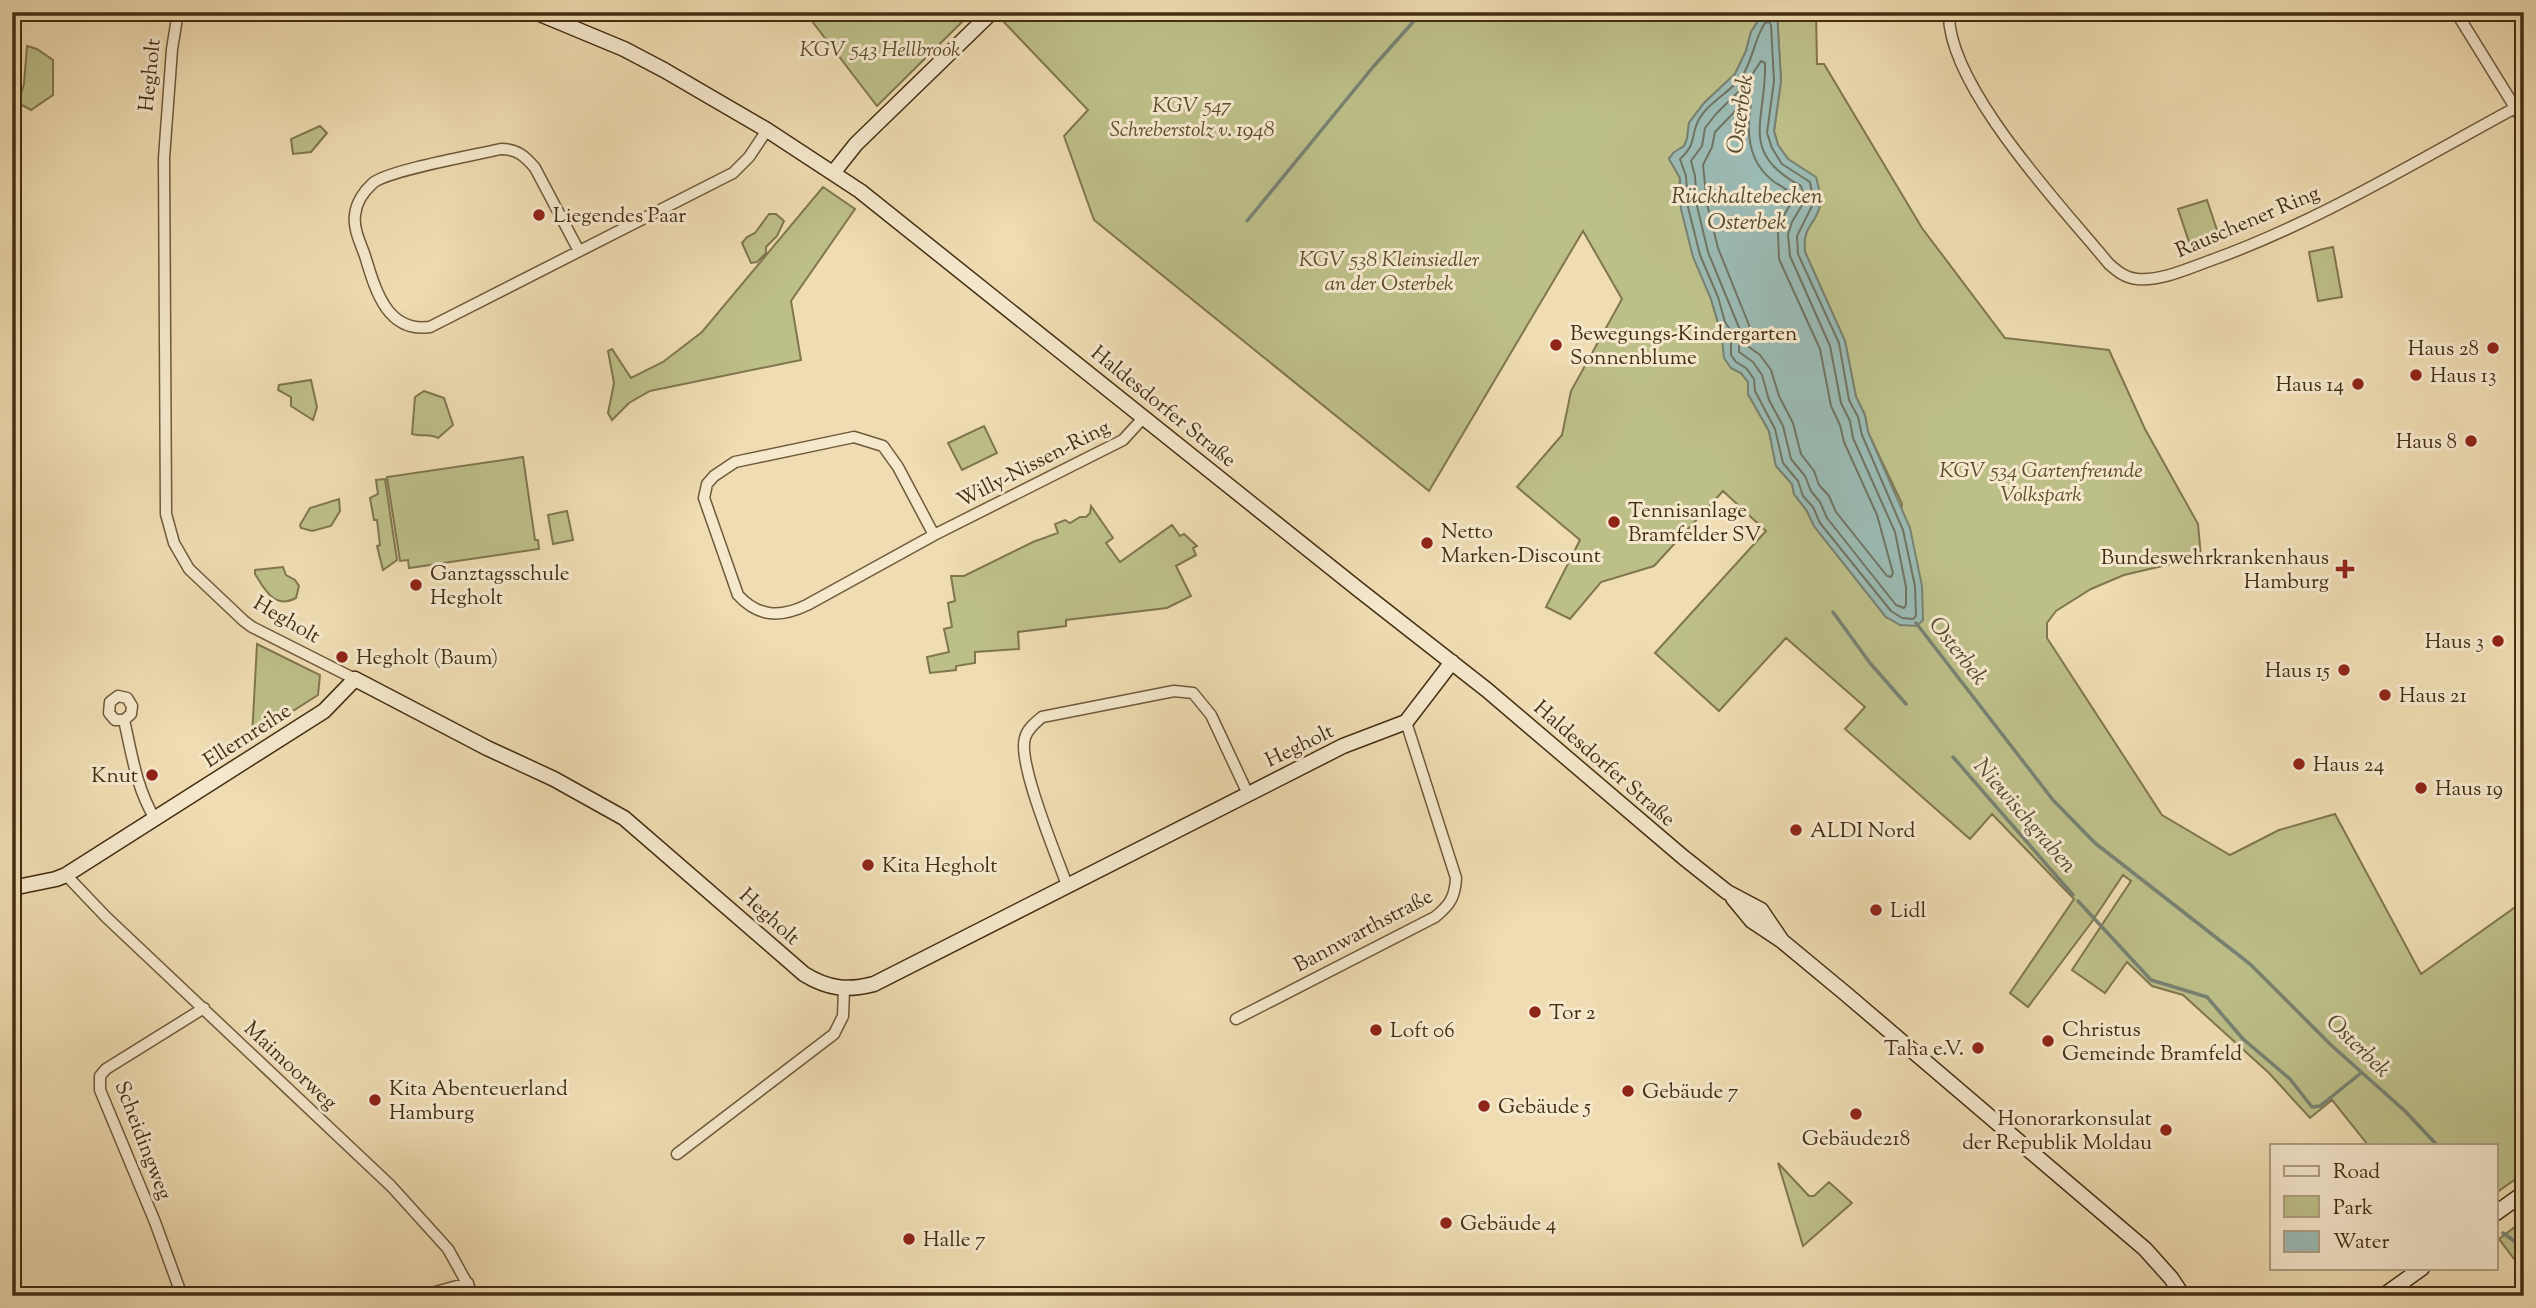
<svg xmlns="http://www.w3.org/2000/svg" width="2536" height="1308" font-family="'Sorts Mill Goudy',serif">
<style>
.green{fill:#bdbf89;stroke:#80764e;stroke-width:2}
.water{fill:#9bbab3;stroke:#788273;stroke-width:2}
.lines{fill:none;stroke-linecap:round;stroke-linejoin:round}
.shore{stroke:#707462;stroke-width:2}
.stream{stroke:#788273;stroke-width:3.5}
.street-casing{stroke:#6f5a3a;stroke-width:13}
.secondary-casing{stroke:#442e12;stroke-width:17}
.street{stroke:#f5e8cd;stroke-width:10}
.secondary{stroke:#f5e8cd;stroke-width:14}
.poi-dot{fill:#8f2418;stroke:#f5e8cd;stroke-width:2.5}
.labels{text-anchor:middle;stroke-width:6;stroke-linejoin:round;paint-order:stroke}
.park-label{font-size:21px;font-style:italic;fill:#5c4b2a;stroke:#f5e8cd}
.street-label{font-size:21px;fill:#442e12;stroke:#f5e8cd}
.poi-label{font-size:21px;fill:#442e12;stroke:#f5e8cd;text-anchor:start}
.water-label{font-size:23px;font-style:italic;fill:#554a32;stroke:#f5e8cd}
</style>
<rect width="100%" height="100%" fill="#efdcb2"/>
<filter id="stains"><feTurbulence type="fractalNoise" baseFrequency=".00286" numOctaves="4"/><feColorMatrix values="0 0 0 0 .2 0 0 0 0 .09 0 0 0 0 .02 0 0 0 .5 -.17"/></filter>
<radialGradient id="worn" r=".72"><stop offset=".6" stop-color="#630" stop-opacity="0"/><stop offset="1" stop-color="#630" stop-opacity=".3"/></radialGradient>
<path class="green" d="M 805,12 L 972,12 L 877,106 Z
M 1008,12 L 1764,12 L 1751,32 L 1746,51 L 1735,74 L 1704,103 L 1689,123 L 1687,139 L 1684,146 L 1669,158 L 1680,178 L 1679,190 L 1719,326 L 1725,333 L 1731,368 L 1741,373 L 1748,382 L 1748,394 L 1769,431 L 1776,466 L 1792,484 L 1794,494 L 1807,511 L 1814,526 L 1886,617 L 1902,504 L 1868,432 L 1865,415 L 1856,397 L 1845,341 L 1805,252 C 1802,229 1811,229 1818,211 C 1822,201 1818,188 1816,178 L 1788,159 L 1778,145 L 1774,131 L 1781,81 L 1777,12 L 1816,12 L 1817,64 L 1824,64 L 1922,228 L 2005,338 L 2109,350 L 2145,429 L 2198,524 L 2201,557 L 2124,575 L 2091,589 L 2056,611 L 2047,623 L 2047,638 L 2162,815 L 2230,855 L 2279,830 L 2335,814 L 2421,974 L 2524,901 L 2524,1173 L 2496,1193 L 2496,1145 L 2368,1145 L 2332,1100 L 2310,1118 L 2269,1073 L 2183,995 L 2152,986 L 2127,962 L 2105,993 L 2072,970 L 2131,881 L 2123,875 L 2091,923 L 2028,1007 L 2010,993 L 2074,899 L 1992,814 L 1970,839 L 1845,729 L 1865,707 L 1786,638 L 1719,711 L 1655,653 L 1766,531 L 1723,491 L 1654,566 L 1601,582 L 1570,619 L 1546,607 L 1580,540 L 1517,487 L 1562,435 L 1571,391 L 1622,299 L 1583,231 L 1429,491 L 1094,220 L 1064,136 L 1088,110 L 1001,19 Z
M 27,46 L 37,49 L 53,60 L 53,95 L 31,110 L 18,103 L 24,84 Z
M 320,126 L 327,133 L 311,152 L 293,154 L 291,139 Z
M 823,187 L 855,209 L 791,301 L 801,360 L 650,391 L 629,403 L 612,420 L 608,413 L 614,383 L 608,351 L 612,349 L 631,378 L 663,362 L 702,332 Z
M 2207,200 L 2218,233 L 2189,242 L 2178,209 Z
M 769,214 L 776,214 L 784,221 L 777,236 L 766,247 L 766,253 L 757,262 L 751,263 L 742,243 L 747,237 L 755,233 Z
M 2333,247 L 2342,297 L 2318,301 L 2309,252 Z
M 311,380 L 317,407 L 313,420 L 291,406 L 291,397 L 278,390 L 279,385 Z
M 424,391 L 444,398 L 453,425 L 438,438 C 430,433 421,437 412,434 L 415,397 Z
M 984,426 L 997,453 L 962,470 L 948,443 Z
M 523,457 L 535,540 L 538,540 L 539,549 L 409,568 L 408,560 L 400,561 L 387,477 Z
M 385,479 L 397,560 L 383,570 L 377,546 L 380,545 L 377,520 L 374,520 L 370,498 L 378,494 L 376,480 Z
M 339,499 L 340,511 L 331,526 L 312,531 L 301,528 L 300,525 L 310,508 Z
M 1091,506 L 1113,538 L 1106,543 L 1120,562 L 1172,525 L 1180,536 L 1184,534 L 1197,546 L 1193,548 L 1196,555 L 1176,566 L 1191,596 L 1167,608 L 1066,620 L 1066,626 L 1018,632 L 1019,649 L 975,652 L 975,663 L 956,666 L 956,670 L 930,673 L 927,657 L 949,652 L 944,629 L 952,627 L 948,603 L 955,601 L 951,576 L 964,576 L 1033,542 L 1058,533 L 1055,524 L 1065,520 L 1070,523 L 1080,517 L 1086,517 L 1090,513 Z
M 567,511 L 573,540 L 553,544 L 548,515 Z
M 283,567 L 286,575 L 295,580 L 299,586 L 296,598 C 274,610 264,588 255,574 L 255,570 Z
M 257,644 L 320,675 L 318,695 L 252,737 Z
M 1778,1163 L 1809,1196 L 1814,1196 L 1829,1182 L 1852,1203 L 1803,1246 Z
M 2524,1220 L 2524,1272 L 2499,1239 Z"/>
<path class="water" d="M 1764,12 L 1777,12 L 1781,81 L 1774,131 L 1778,145 L 1788,159 L 1816,177 C 1818,186 1822,196 1820,205 C 1816,226 1802,224 1805,252 L 1845,341 L 1856,397 L 1865,415 L 1868,432 L 1910,528 L 1922,586 L 1923,620 L 1917,626 L 1900,625 L 1886,617 L 1814,526 L 1807,511 L 1794,494 L 1792,484 L 1776,466 L 1769,431 L 1748,394 L 1748,382 L 1741,373 L 1731,368 L 1724,358 L 1722,339 L 1725,333 L 1719,326 L 1711,299 L 1693,257 L 1681,209 L 1680,178 L 1669,159 L 1673,153 L 1684,146 L 1687,139 L 1689,123 L 1704,103 L 1735,74 L 1746,51 L 1751,32 Z"/>
<g class="lines">
<path class="shore" d="M 1765,23 L 1769,22 L 1771,25 L 1774,81 L 1767,133 L 1772,148 L 1782,164 L 1810,182 L 1814,202 L 1797,236 L 1798,254 L 1839,343 L 1849,400 L 1858,417 L 1862,435 L 1903,530 L 1915,586 L 1916,616 L 1913,619 L 1902,618 L 1891,611 L 1820,523 L 1813,507 L 1803,496 L 1798,481 L 1783,463 L 1775,429 L 1755,391 L 1754,379 L 1746,368 L 1736,362 L 1731,355 L 1731,331 L 1725,322 L 1718,297 L 1700,255 L 1688,207 L 1686,176 L 1680,159 C 1694,146 1691,142 1696,126 C 1703,105 1728,94 1741,78 C 1753,61 1754,39 1765,23 Z
M 1761,61 L 1765,63 C 1767,119 1737,152 1801,186 L 1805,200 L 1792,222 L 1788,234 L 1790,256 L 1830,346 L 1841,403 L 1850,421 L 1853,438 L 1895,532 L 1906,587 L 1906,605 L 1904,608 L 1896,605 L 1827,518 L 1820,502 L 1811,491 L 1805,476 L 1791,459 L 1783,426 L 1769,400 L 1762,375 L 1753,362 L 1739,352 L 1740,330 L 1708,252 L 1697,206 L 1695,176 L 1691,161 L 1702,146 L 1705,128 L 1716,114 L 1746,84 Z
M 1749,100 L 1751,103 C 1746,131 1748,162 1773,181 C 1780,186 1790,190 1794,198 L 1783,217 L 1778,232 L 1779,259 L 1820,349 L 1831,406 L 1840,425 L 1844,442 L 1877,515 L 1893,573 L 1891,577 L 1887,576 L 1836,512 L 1829,496 L 1819,485 L 1814,471 L 1801,454 L 1793,423 L 1779,396 L 1771,370 L 1760,355 L 1749,347 L 1749,325 L 1718,248 L 1707,204 L 1703,165 L 1712,147 L 1715,132 L 1745,101 Z"/>
<path class="stream" d="M 1247,221 L 1373,67 L 1422,12
M 1833,612 L 1870,663 L 1906,704
M 1916,623 L 2053,800 L 2095,843 L 2250,964 L 2331,1045 L 2405,1111 L 2437,1145
M 1953,757 L 2073,895
M 2078,901 L 2151,980 L 2207,997 L 2243,1039 L 2290,1079 L 2312,1107 L 2320,1106 L 2361,1073
M 2503,1233 L 2524,1248"/>
<defs>
<path id="street" d="M 178,12 L 172,49 L 164,158 L 166,514 L 174,543 L 189,569 L 244,621 L 252,627 L 355,679
M 1949,12 C 1946,85 2063,208 2109,264 C 2117,271 2125,278 2137,279 C 2161,281 2187,269 2209,261 C 2316,223 2415,162 2515,108
M 2456,12 L 2524,122
M 579,251 L 535,168 C 525,156 517,149 501,149 C 476,155 389,170 373,183 C 364,191 356,203 355,215 C 353,229 361,244 365,256 C 375,288 386,333 430,327 L 733,173 L 749,157 L 767,130
M 934,535 L 807,605 C 780,618 758,617 738,595 L 704,498 L 707,484 L 714,476 L 735,462 L 854,437 L 883,446 L 898,467 L 934,535 L 1123,440 L 1144,417
M 124,720 L 115,720 L 109,713 L 110,702 L 118,696 L 127,698 L 132,706 L 131,714 L 124,720 C 132,755 136,787 155,819
M 66,875 L 106,917 L 391,1186 L 448,1249 L 474,1296
M 1067,885 C 1057,857 1017,762 1025,738 C 1027,729 1036,722 1042,717 L 1174,691 L 1193,693 L 1211,715 L 1248,794
M 1236,1019 L 1435,917 C 1450,905 1455,897 1456,878 L 1406,722
M 677,1154 L 834,1034 L 843,1016 L 844,989
M 182,1296 L 155,1222 L 100,1090 L 100,1076 L 106,1069 L 204,1008
M 421,1296 L 468,1283"/>
<path id="secondary" d="M 535,12 L 624,49 L 664,70 L 767,130 L 860,191 L 1358,589 L 1487,690 L 1683,857 L 1727,892 L 1761,910 L 1782,941
M 833,173 L 856,144 L 992,12
M 12,888 L 56,879 L 66,875 L 324,711 L 355,679 L 487,748 L 554,779 L 624,818 L 804,974 C 828,989 848,991 874,984 L 1343,746 L 1406,722 L 1452,662
M 1733,898 L 1752,921 L 1782,941 L 1846,994 L 2145,1249 L 2171,1278 L 2183,1296
M 2496,1213 L 2524,1193
M 2383,1296 L 2422,1268"/>
</defs>
<use href="#street" class="street-casing"/>
<use href="#secondary" class="secondary-casing"/>
<use href="#street" class="street"/>
<use href="#secondary" class="secondary"/>
</g>
<g class="poi-dot">
<circle cx="539" cy="215" r="7"/>
<circle cx="1556" cy="345" r="7"/>
<circle cx="2493" cy="348" r="7"/>
<circle cx="2416" cy="375" r="7"/>
<circle cx="2358" cy="384" r="7"/>
<circle cx="2471" cy="441" r="7"/>
<circle cx="1614" cy="522" r="7"/>
<circle cx="1427" cy="543" r="7"/>
<path d="M2341.5 558.5h7v7h7v7h-7v7h-7v-7h-7v-7h7z"/>
<circle cx="416" cy="585" r="7"/>
<circle cx="2498" cy="641" r="7"/>
<circle cx="342" cy="657" r="7"/>
<circle cx="2344" cy="670" r="7"/>
<circle cx="2385" cy="695" r="7"/>
<circle cx="2299" cy="764" r="7"/>
<circle cx="152" cy="775" r="7"/>
<circle cx="2421" cy="788" r="7"/>
<circle cx="1796" cy="830" r="7"/>
<circle cx="868" cy="865" r="7"/>
<circle cx="1876" cy="910" r="7"/>
<circle cx="1535" cy="1012" r="7"/>
<circle cx="1376" cy="1030" r="7"/>
<circle cx="2048" cy="1041" r="7"/>
<circle cx="1978" cy="1048" r="7"/>
<circle cx="1628" cy="1091" r="7"/>
<circle cx="375" cy="1100" r="7"/>
<circle cx="1484" cy="1106" r="7"/>
<circle cx="1856" cy="1114" r="7"/>
<circle cx="2166" cy="1130" r="7"/>
<circle cx="1446" cy="1223" r="7"/>
<circle cx="909" cy="1239" r="7"/>
</g>
<g class="labels">
<g class="park-label">
<text x="880" y="56">KGV 543 Hellbrook</text>
<text x="1192" y="112">KGV 547<tspan x="1192" dy="24">Schreberstolz v. 1948</tspan></text>
<text x="1389" y="266">KGV 538 Kleinsiedler<tspan x="1389" dy="24">an der Osterbek</tspan></text>
<text x="2041" y="477">KGV 534 Gartenfreunde<tspan x="2041" dy="24">Volkspark</tspan></text>
</g>
<g class="street-label">
<text transform="translate(149 75) rotate(-84)" y="7">Hegholt</text>
<text transform="translate(2247 221) rotate(-23)" y="7">Rauschener Ring</text>
<text transform="translate(1164 406) rotate(39)" y="7">Haldesdorfer Straße</text>
<text transform="translate(1033 463) rotate(-27)" y="7">Willy-Nissen-Ring</text>
<text transform="translate(287 619) rotate(30)" y="7">Hegholt</text>
<text transform="translate(247 735) rotate(-33)" y="7">Ellernreihe</text>
<text transform="translate(1299 745) rotate(-26)" y="7">Hegholt</text>
<text transform="translate(1605 763) rotate(41)" y="7">Haldesdorfer Straße</text>
<text transform="translate(770 916) rotate(42)" y="7">Hegholt</text>
<text transform="translate(1363 930) rotate(-28)" y="7">Bannwarthstraße</text>
<text transform="translate(291 1065) rotate(43)" y="7">Maimoorweg</text>
<text transform="translate(144 1140) rotate(69)" y="7">Scheidingweg</text>
</g>
<g class="poi-label">
<text x="553" y="222">Liegendes Paar</text>
<text x="1570" y="340">Bewegungs-Kindergarten<tspan x="1570" dy="24">Sonnenblume</tspan></text>
<text x="2479" y="355" text-anchor="end">Haus 28</text>
<text x="2430" y="382">Haus 13</text>
<text x="2344" y="391" text-anchor="end">Haus 14</text>
<text x="2457" y="448" text-anchor="end">Haus 8</text>
<text x="1628" y="517">Tennisanlage<tspan x="1628" dy="24">Bramfelder SV</tspan></text>
<text x="1441" y="538">Netto<tspan x="1441" dy="24">Marken-Discount</tspan></text>
<text x="2329" y="564" text-anchor="end">Bundeswehrkrankenhaus<tspan x="2329" dy="24">Hamburg</tspan></text>
<text x="430" y="580">Ganztagsschule<tspan x="430" dy="24">Hegholt</tspan></text>
<text x="2484" y="648" text-anchor="end">Haus 3</text>
<text x="356" y="664">Hegholt (Baum)</text>
<text x="2330" y="677" text-anchor="end">Haus 15</text>
<text x="2399" y="702">Haus 21</text>
<text x="2313" y="771">Haus 24</text>
<text x="138" y="782" text-anchor="end">Knut</text>
<text x="2435" y="795">Haus 19</text>
<text x="1810" y="837">ALDI Nord</text>
<text x="882" y="872">Kita Hegholt</text>
<text x="1890" y="917">Lidl</text>
<text x="1549" y="1019">Tor 2</text>
<text x="2062" y="1036">Christus<tspan x="2062" dy="24">Gemeinde Bramfeld</tspan></text>
<text x="1390" y="1037">Loft 06</text>
<text x="1964" y="1055" text-anchor="end">Taha e.V.</text>
<text x="389" y="1095">Kita Abenteuerland<tspan x="389" dy="24">Hamburg</tspan></text>
<text x="1642" y="1098">Gebäude 7</text>
<text x="1498" y="1113">Gebäude 5</text>
<text x="2152" y="1125" text-anchor="end">Honorarkonsulat<tspan x="2152" dy="24">der Republik Moldau</tspan></text>
<text x="1856" y="1145" text-anchor="middle">Gebäude218</text>
<text x="1460" y="1230">Gebäude 4</text>
<text x="923" y="1246">Halle 7</text>
</g>
<g class="water-label">
<text transform="translate(1739 114) rotate(-82)" y="8">Osterbek</text>
<text x="1747" y="203">Rückhaltebecken<tspan x="1747" dy="26">Osterbek</tspan></text>
<text transform="translate(1959 650) rotate(52)" y="8">Osterbek</text>
<text transform="translate(2026 815) rotate(49)" y="8">Niewischgraben</text>
<text transform="translate(2359 1045) rotate(44)" y="8">Osterbek</text>
</g>
</g>
<rect width="2536" height="1308" fill="none" stroke="#efdcb2" stroke-width="42"/>
<rect x="14" y="14" width="2508" height="1280" fill="none" stroke="#442e12" stroke-width="3.5"/>
<rect x="21" y="21" width="2494" height="1266" fill="none" stroke="#442e12" stroke-width="2"/>
<rect x="2270" y="1144" width="228" height="126" fill="#f5e8cd" stroke="#ae9e82" stroke-width="2"/>
<rect x="2284" y="1166" width="35" height="10" fill="#f5e8cd" stroke="#ae9e82" stroke-width="2"/>
<text x="2333" y="1178" font-size="21" fill="#442e12">Road</text>
<rect x="2284" y="1196" width="35" height="21" fill="#bdbf89" stroke="#ae9e82" stroke-width="2"/>
<text x="2333" y="1214" font-size="21" fill="#442e12">Park</text>
<rect x="2284" y="1231" width="35" height="21" fill="#9bbab3" stroke="#ae9e82" stroke-width="2"/>
<text x="2333" y="1248" font-size="21" fill="#442e12">Water</text>
<rect width="100%" height="100%" filter="url(#stains)"/>
<rect width="100%" height="100%" fill="url(#worn)"/>
</svg>
